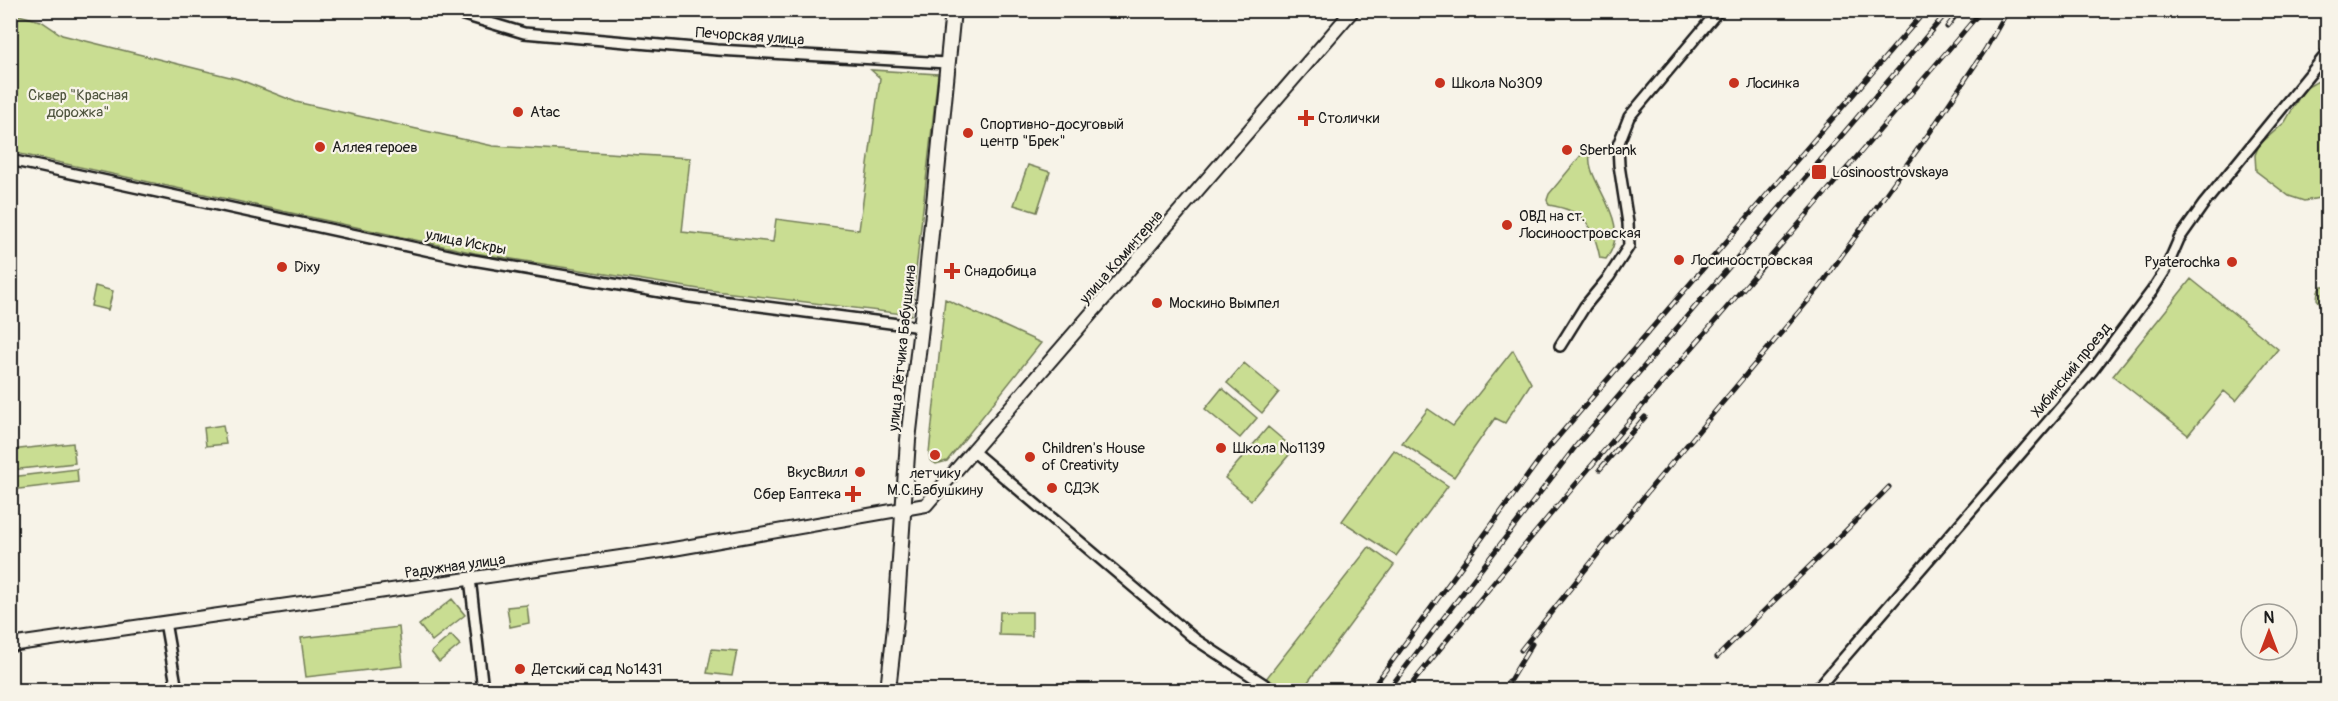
<svg xmlns="http://www.w3.org/2000/svg" width="2338" height="701" font-family="Pangolin,sans-serif">
<style>
.green{fill:#c9dd92;stroke:#727c57;stroke-width:1.5}
.lines{fill:none;stroke-linecap:round;stroke-linejoin:round}
.minor-casing{stroke:#1c1c1c;stroke-width:14}
.tertiary-casing{stroke:#1c1c1c;stroke-width:16}
.secondary-casing{stroke:#1c1c1c;stroke-width:18}
.minor{stroke:#f7f3e8;stroke-width:9}
.tertiary{stroke:#f7f3e8;stroke-width:12}
.secondary{stroke:#f7f3e8;stroke-width:14}
.rail-casing{stroke:#1c1c1c;stroke-width:5}
.rail{stroke:#f7f3e8;stroke-width:3;stroke-dasharray:9;stroke-linecap:butt}
.poi-dot{fill:#c8321e;stroke:#f7f3e8;stroke-width:2}
.labels{text-anchor:middle;stroke-width:4.5;stroke-linejoin:round;paint-order:stroke}
.street-label{font-size:15px;fill:#1c1c1c;stroke:#f7f3e8}
.poi-label{font-size:15px;fill:#1c1c1c;stroke:#f7f3e8;text-anchor:start}
.park-label{font-size:15px;fill:#50563f;stroke:#f7f3e8}
</style>
<rect width="100%" height="100%" fill="#f7f3e8"/>
<filter id="ink" filterUnits="userSpaceOnUse"><feTurbulence type="fractalNoise" baseFrequency=".0167" numOctaves="2"/><feDisplacementMap in="SourceGraphic" scale="12" xChannelSelector="R" yChannelSelector="G"/><feConvolveMatrix kernelMatrix="1 2 1 2 8 2 1 2 1" color-interpolation-filters="sRGB"/></filter>
<g filter="url(#ink)">
<path class="green" d="M 11,13 L 41,21 L 62,35 L 238,79 L 296,102 L 493,146 L 690,158 L 682,232 L 773,242 L 776,219 L 859,230 L 880,78 L 871,70 L 938,74 L 911,315 L 699,289 L 475,253 L 11,152 Z
M 2327,76 L 2327,181 L 2324,197 L 2304,201 L 2289,196 L 2256,171 L 2255,155 L 2259,145 L 2285,122 L 2304,89 Z
M 1587,148 L 1591,151 C 1580,179 1637,220 1606,259 L 1600,258 C 1593,224 1585,211 1549,205 L 1547,200 L 1549,194 Z
M 1028,165 L 1050,172 L 1037,212 L 1014,205 Z
M 2191,279 L 2278,349 L 2236,401 L 2224,391 L 2188,435 L 2113,376 Z
M 95,286 L 113,291 L 108,310 L 91,306 Z
M 2321,286 L 2327,286 L 2327,312 L 2317,299 L 2318,291 Z
M 945,299 L 1041,343 L 947,461 L 936,464 L 930,460 L 929,453 Z
M 1513,350 L 1531,383 L 1505,423 L 1495,418 L 1454,477 L 1402,443 L 1428,409 L 1453,426 Z
M 1244,363 L 1279,392 L 1262,413 L 1227,383 Z
M 1222,388 L 1257,418 L 1240,438 L 1205,409 Z
M 223,425 L 226,444 L 206,446 L 204,428 Z
M 1268,427 L 1294,449 L 1251,500 L 1225,478 Z
M 73,443 L 75,463 L 11,470 L 11,450 Z
M 1394,450 L 1448,486 L 1396,556 L 1342,521 Z
M 77,469 L 78,482 L 11,490 L 11,477 Z
M 1369,547 L 1394,565 L 1302,690 L 1279,690 L 1265,680 Z
M 452,599 L 465,615 L 432,641 L 419,625 Z
M 527,605 L 529,623 L 510,627 L 507,607 Z
M 1000,612 L 1032,612 L 1032,636 L 999,635 Z
M 399,627 L 403,666 L 306,677 L 301,638 Z
M 451,635 L 460,645 L 439,662 L 431,652 Z
M 712,649 L 737,651 L 732,676 L 707,673 Z"/>
<g class="lines">
<defs>
<path id="minor" d="M 447,10 L 524,33 L 717,50 L 947,63
M 10,160 L 467,259 L 690,297 L 921,327
M 1560,346 L 1585,306 L 1609,277 L 1629,246 L 1628,223 L 1619,165 L 1618,145 L 1629,117 L 1719,10
M 974,452 L 1195,639 L 1273,690
M 470,578 L 483,690
M 165,622 L 177,690
M 1816,690 L 2092,371 L 2152,291 L 2166,269 L 2179,239 L 2203,205 L 2328,52"/>
<path id="tertiary" d="M 10,645 L 662,551 L 926,505 L 1353,10"/>
<path id="secondary" d="M 888,690 L 896,618 L 908,440 L 926,284 L 953,10"/>
</defs>
<use href="#minor" class="minor-casing"/>
<use href="#tertiary" class="tertiary-casing"/>
<use href="#secondary" class="secondary-casing"/>
<use href="#minor" class="minor"/>
<use href="#tertiary" class="tertiary"/>
<use href="#secondary" class="secondary"/>
<defs>
<path id="rail" d="M 1947,27 L 1960,10
M 1600,469 L 1645,417
M 1521,650 L 1654,484 L 1818,289 L 1930,132 L 1985,50 L 2008,10
M 1717,657 C 1774,600 1833,545 1889,487
M 1371,690 L 1545,452 L 1926,10
M 1388,690 L 1576,446 L 1949,10
M 1407,690 C 1591,458 1791,237 1982,10
M 1504,690 L 1532,644"/>
</defs>
<use href="#rail" class="rail-casing"/>
<use href="#rail" class="rail"/>
</g>
</g>
<g class="poi-dot">
<circle cx="1440" cy="83" r="6"/>
<circle cx="1734" cy="83" r="6"/>
<circle cx="518" cy="112" r="6"/>
<path d="M1303 109h6v6h6v6h-6v6h-6v-6h-6v-6h6z"/>
<circle cx="968" cy="133" r="6"/>
<circle cx="320" cy="147" r="6"/>
<circle cx="1567" cy="150" r="6"/>
<rect x="1811" y="164" width="16" height="16" rx="3"/>
<circle cx="1507" cy="225" r="6"/>
<circle cx="1679" cy="260" r="6"/>
<circle cx="2232" cy="262" r="6"/>
<circle cx="282" cy="267" r="6"/>
<path d="M949 262h6v6h6v6h-6v6h-6v-6h-6v-6h6z"/>
<circle cx="1157" cy="303" r="6"/>
<circle cx="1221" cy="448" r="6"/>
<circle cx="935" cy="455" r="6"/>
<circle cx="1030" cy="457" r="6"/>
<circle cx="860" cy="472" r="6"/>
<circle cx="1052" cy="488" r="6"/>
<path d="M850 485h6v6h6v6h-6v6h-6v-6h-6v-6h6z"/>
<circle cx="520" cy="669" r="6"/>
</g>
<g class="labels">
<g class="street-label">
<text transform="translate(750 36) rotate(4)" y="5">Печорская улица</text>
<text transform="translate(466 242) rotate(11)" y="5">улица Искры</text>
<text transform="translate(1121 257) rotate(-49)" y="5">улица Коминтерна</text>
<text transform="translate(902 348) rotate(-84)" y="5">улица Лётчика Бабушкина</text>
<text transform="translate(2071 370) rotate(-51)" y="5">Хибинский проезд</text>
<text transform="translate(455 566) rotate(-8)" y="5">Радужная улица</text>
</g>
<g class="poi-label">
<text x="1452" y="88">Школа №309</text>
<text x="1746" y="88">Лосинка</text>
<text x="530" y="117">Atac</text>
<text x="1318" y="123">Столички</text>
<text x="980" y="129">Спортивно-досуговый<tspan x="980" dy="17">центр "Брек"</tspan></text>
<text x="332" y="152">Аллея героев</text>
<text x="1579" y="155">Sberbank</text>
<text x="1832" y="177">Losinoostrovskaya</text>
<text x="1519" y="221">ОВД на ст.<tspan x="1519" dy="17">Лосиноостровская</tspan></text>
<text x="1691" y="265">Лосиноостровская</text>
<text x="2220" y="267" text-anchor="end">Pyaterochka</text>
<text x="294" y="272">Dixy</text>
<text x="964" y="276">Снадобица</text>
<text x="1169" y="308">Москино Вымпел</text>
<text x="1042" y="453">Children's House<tspan x="1042" dy="17">of Creativity</tspan></text>
<text x="1233" y="453">Школа №1139</text>
<text x="848" y="477" text-anchor="end">ВкусВилл</text>
<text x="935" y="478" text-anchor="middle">летчику<tspan x="935" dy="17">М.С.Бабушкину</tspan></text>
<text x="1064" y="493">СДЭК</text>
<text x="841" y="499" text-anchor="end">Сбер Еаптека</text>
<text x="532" y="674">Детский сад №1431</text>
</g>
<g class="park-label">
<text x="78" y="100">Сквер "Красная<tspan x="78" dy="17">дорожка"</tspan></text>
</g>
</g>
<rect width="2338" height="701" fill="none" stroke="#f7f3e8" stroke-width="36"/>
<rect x="18" y="18" width="2302" height="665" fill="none" stroke="#1c1c1c" stroke-width="2" filter="url(#ink)"/>
<g transform="translate(2269 632)"><circle r="28" fill="#f7f3e8" stroke="#9f9d96" stroke-width="1.5"/>
<path d="M0-4.5L10 22L0 15L-10 22Z" fill="#c8321e"/>
<text y="-9" font-size="16" font-weight="bold" text-anchor="middle" fill="#1c1c1c">N</text>
</g>
</svg>
